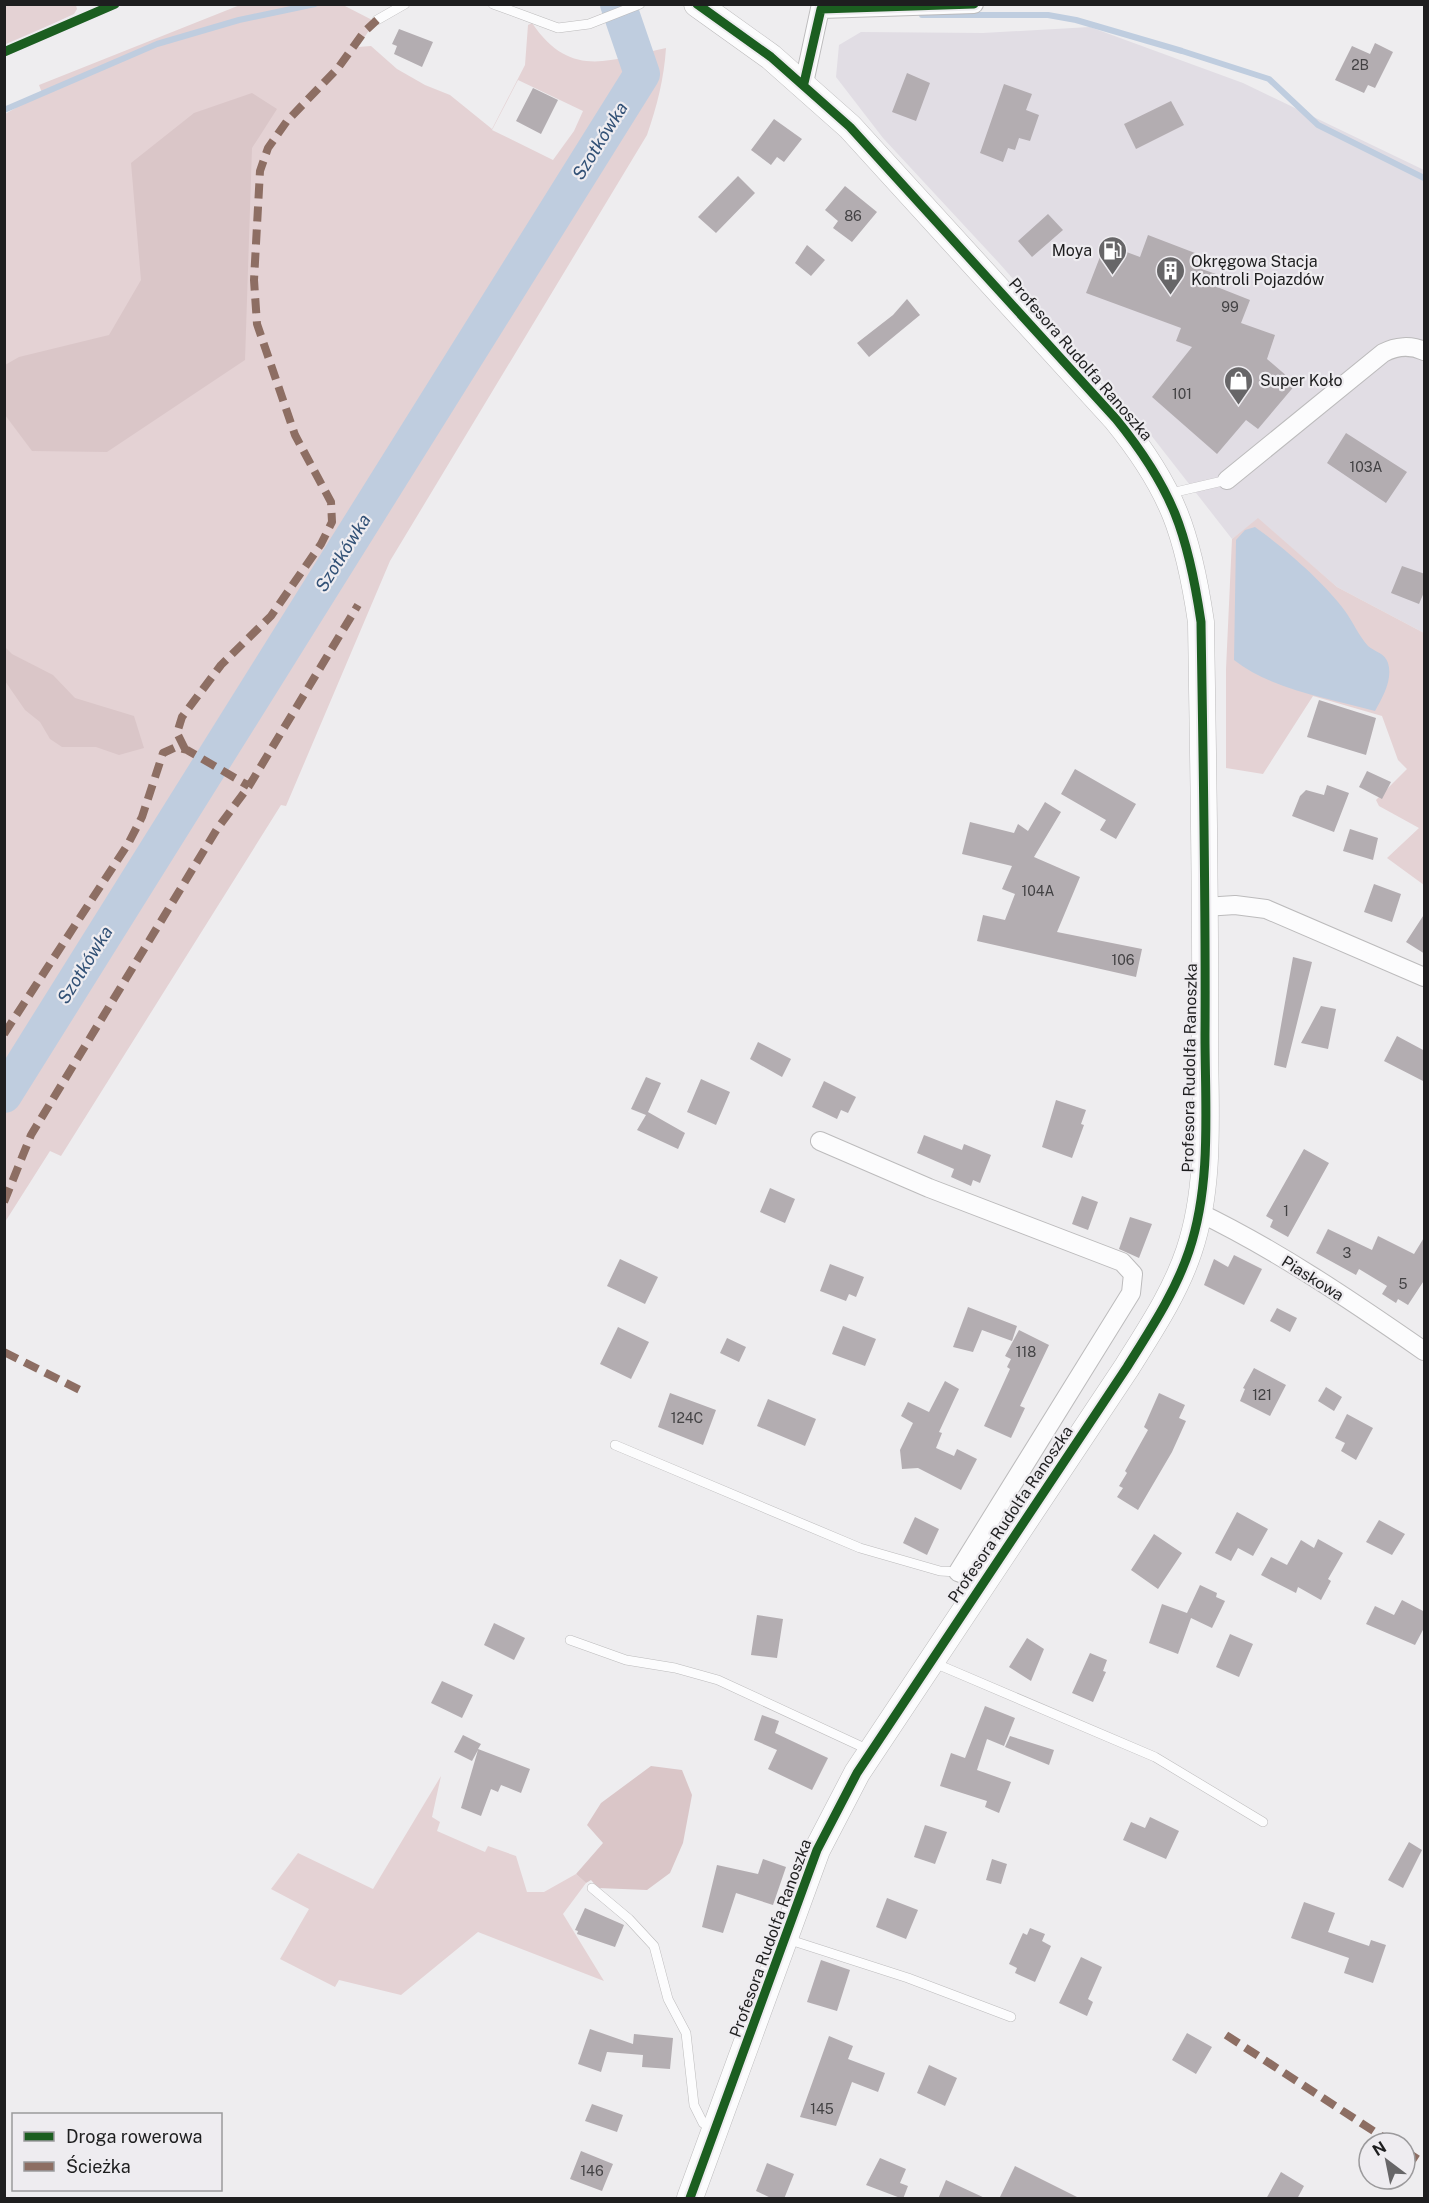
<svg xmlns="http://www.w3.org/2000/svg" width="1429" height="2203" font-family="'Public Sans',sans-serif">
<style>
.built{fill:#e1dde4}
.green{fill:#e4d2d4;fill-rule:evenodd}
.forest{fill:#dac6c8}
.water{fill:#bfcddf}
.lines{fill:none;stroke-linecap:round;stroke-linejoin:round}
.stream{stroke:#bfcddf;stroke-width:6}
.river{stroke:#bfcddf;stroke-width:36}
.building{fill:#b3adb1}
.lane-casing{stroke:#bcbbbc;stroke-width:10}
.street-casing{stroke:#bcbbbc;stroke-width:20}
.secondary-casing{stroke:#bcbbbc;stroke-width:27}
.lane{stroke:#fcfcfd;stroke-width:9}
.street{stroke:#fcfcfd;stroke-width:18}
.secondary{stroke:#fcfcfd;stroke-width:26}
.quiet{stroke:#8d6e63;stroke-width:8;stroke-dasharray:15 8;stroke-linecap:butt}
.cycleway-casing{stroke:#eeecf0;stroke-width:13}
.cycleway{stroke:#1b5e20;stroke-width:9}
.labels{text-anchor:middle;stroke-width:4.5;stroke-linejoin:round;paint-order:stroke}
.number-label{font-size:14px;fill:#434244}
.poi-label{font-size:16px;fill:#1e1e1f;stroke:#eeecf0;text-anchor:start}
.street-label{font-size:16px;fill:#1e1e1f;stroke:#eeecf0}
.water-label{font-size:18px;font-style:italic;fill:#315075;stroke:#eeecf0}
</style>
<rect width="100%" height="100%" fill="#eeedef"/>
<path class="built" d="M 1090,27 L 1243,83 L 1424,170 L 1424,633 L 1337,587 L 1258,519 L 1232,539 L 1147,430 L 999,263 L 883,138 L 836,77 L 839,45 L 861,32 L 983,33 Z"/>
<path class="green" d="M 5,4 L 76,5 L 77,9 L 74,14 L 5,46 Z
M 240,5 L 343,5 L 378,23 L 368,32 L 358,47 L 371,46 L 397,69 L 425,85 L 450,95 L 492,129 L 525,65 L 528,25 L 532,23 C 571,80 609,60 666,48 C 664,79 657,106 647,135 L 390,561 L 286,806 L 281,805 L 61,1156 L 50,1151 L 5,1222 L 5,114 L 42,93 L 39,85 ZM 518,80 L 583,111 L 574,131 L 553,160 L 492,130 Z
M 1258,518 L 1337,587 L 1424,633 L 1424,885 L 1387,858 L 1419,828 L 1379,806 L 1376,800 L 1407,769 L 1398,760 L 1382,716 L 1313,696 L 1263,774 L 1226,768 L 1226,669 L 1232,539 Z
M 441,1776 L 432,1817 L 440,1822 L 437,1831 L 485,1852 L 488,1846 L 516,1856 L 527,1892 L 544,1892 L 576,1874 L 586,1883 L 563,1914 L 604,1981 L 478,1932 L 401,1995 L 339,1980 L 335,1987 L 280,1959 L 309,1909 L 271,1889 L 298,1853 L 373,1889 Z"/>
<path class="forest" d="M 252,93 L 277,109 L 252,148 L 245,360 L 107,452 L 32,451 L 5,415 L 5,365 L 19,357 L 109,335 L 141,280 L 131,163 L 194,113 Z
M 5,647 L 12,654 L 53,675 L 75,698 L 134,716 L 144,748 L 119,755 L 96,747 L 62,747 L 50,739 L 40,722 L 25,710 L 5,681 Z
M 651,1766 L 682,1770 L 692,1795 L 683,1843 L 670,1873 L 647,1890 L 598,1888 L 591,1880 L 586,1883 L 576,1874 L 603,1843 L 587,1825 L 601,1803 Z"/>
<path class="water" d="M 1255,527 C 1283,547 1325,583 1345,611 C 1353,622 1359,636 1368,646 C 1375,652 1385,653 1388,663 C 1393,679 1383,697 1375,711 C 1330,698 1272,690 1234,660 L 1236,540 L 1245,530 Z"/>
<g class="lines">
<path class="stream" d="M 922,15 L 1048,15 L 1076,20 L 1182,51 L 1269,79 L 1318,125 L 1424,178
M 4,110 L 157,44 L 239,20 L 315,4"/>
<path class="river" d="M 4,1095 L 642,74 L 618,4"/>
</g>
<path class="building" d="M 399,29 L 433,42 L 422,67 L 394,54 L 397,46 L 392,44 Z
M 1375,43 L 1393,52 L 1375,88 L 1368,85 L 1364,93 L 1335,80 L 1352,46 L 1370,54 Z
M 907,73 L 930,83 L 916,121 L 892,112 Z
M 1004,84 L 1032,94 L 1026,110 L 1039,115 L 1030,141 L 1019,138 L 1015,150 L 1008,148 L 1003,162 L 980,153 Z
M 533,88 L 558,100 L 541,134 L 516,121 Z
M 1171,101 L 1184,125 L 1136,149 L 1124,124 Z
M 774,119 L 802,139 L 784,162 L 777,157 L 771,165 L 751,150 Z
M 738,176 L 755,193 L 716,233 L 698,217 Z
M 845,186 L 877,212 L 852,242 L 833,228 L 838,221 L 825,210 Z
M 1048,214 L 1063,230 L 1032,257 L 1018,241 Z
M 1148,235 L 1195,253 L 1190,265 L 1216,274 L 1212,285 L 1250,300 L 1241,323 L 1275,335 L 1267,359 L 1296,384 L 1258,429 L 1246,420 L 1217,454 L 1152,397 L 1192,347 L 1176,341 L 1181,328 L 1086,293 L 1105,244 L 1140,257 Z
M 807,245 L 825,260 L 811,276 L 795,263 Z
M 907,299 L 920,315 L 869,357 L 857,343 L 893,315 Z
M 1346,433 L 1407,472 L 1386,503 L 1327,463 Z
M 1402,566 L 1425,574 L 1425,590 L 1419,604 L 1391,593 Z
M 1319,700 L 1376,718 L 1366,755 L 1307,737 Z
M 1075,769 L 1136,804 L 1116,839 L 1100,830 L 1106,820 L 1061,794 Z
M 1367,771 L 1391,782 L 1382,799 L 1359,787 Z
M 1327,785 L 1349,793 L 1334,832 L 1292,816 L 1300,796 L 1306,790 L 1324,795 Z
M 1045,802 L 1061,812 L 1034,857 L 1080,877 L 1057,932 L 1142,949 L 1136,977 L 977,941 L 983,915 L 1005,920 L 1015,894 L 1002,889 L 1012,866 L 962,854 L 970,822 L 1014,833 L 1018,824 L 1028,831 Z
M 1350,829 L 1378,838 L 1373,860 L 1343,851 Z
M 1374,884 L 1401,894 L 1392,922 L 1364,912 Z
M 1425,913 L 1425,954 L 1406,942 Z
M 1293,957 L 1312,962 L 1286,1068 L 1274,1065 Z
M 1321,1006 L 1336,1009 L 1328,1049 L 1301,1043 Z
M 1397,1036 L 1425,1051 L 1425,1082 L 1384,1061 Z
M 758,1042 L 791,1059 L 782,1077 L 750,1059 Z
M 646,1077 L 661,1083 L 648,1112 L 685,1133 L 678,1149 L 637,1130 L 646,1115 L 631,1109 Z
M 701,1079 L 730,1092 L 716,1125 L 687,1112 Z
M 824,1081 L 856,1097 L 848,1113 L 841,1110 L 837,1119 L 812,1107 Z
M 1056,1100 L 1086,1110 L 1081,1124 L 1084,1125 L 1072,1158 L 1042,1147 Z
M 924,1135 L 962,1150 L 964,1144 L 991,1155 L 980,1183 L 973,1180 L 971,1186 L 951,1177 L 954,1169 L 917,1153 Z
M 1304,1149 L 1329,1163 L 1288,1237 L 1270,1227 L 1273,1220 L 1266,1216 Z
M 770,1188 L 795,1199 L 785,1223 L 760,1212 Z
M 1082,1196 L 1098,1202 L 1088,1230 L 1072,1224 Z
M 1130,1217 L 1152,1224 L 1139,1258 L 1119,1249 Z
M 1328,1229 L 1372,1250 L 1378,1236 L 1414,1254 L 1425,1236 L 1425,1279 L 1408,1305 L 1398,1299 L 1396,1303 L 1382,1294 L 1387,1286 L 1359,1269 L 1356,1275 L 1316,1253 Z
M 1234,1255 L 1262,1269 L 1244,1305 L 1204,1285 L 1214,1259 L 1228,1267 Z
M 620,1259 L 658,1277 L 645,1304 L 607,1286 Z
M 830,1264 L 864,1277 L 856,1297 L 849,1294 L 846,1301 L 820,1291 Z
M 968,1307 L 1017,1326 L 1012,1341 L 982,1330 L 973,1352 L 953,1347 Z
M 1277,1308 L 1297,1318 L 1290,1332 L 1270,1321 Z
M 843,1326 L 876,1339 L 865,1366 L 832,1354 Z
M 618,1327 L 649,1342 L 631,1379 L 600,1364 Z
M 1019,1330 L 1049,1345 L 1020,1406 L 1025,1408 L 1011,1438 L 984,1426 L 1010,1369 L 1007,1367 L 1011,1359 L 1005,1356 Z
M 727,1338 L 746,1347 L 739,1362 L 720,1353 Z
M 1254,1368 L 1286,1385 L 1270,1416 L 1240,1401 L 1245,1389 L 1243,1388 Z
M 945,1381 L 959,1389 L 939,1432 L 942,1433 L 936,1448 L 954,1456 L 957,1449 L 977,1459 L 961,1490 L 918,1468 L 902,1469 L 900,1450 L 913,1423 L 901,1416 L 908,1402 L 929,1412 Z
M 1326,1387 L 1342,1397 L 1334,1411 L 1318,1401 Z
M 670,1393 L 716,1410 L 703,1445 L 658,1427 Z
M 1159,1393 L 1185,1405 L 1179,1418 L 1186,1421 L 1172,1452 L 1138,1510 L 1117,1497 L 1123,1488 L 1119,1486 L 1127,1473 L 1125,1471 L 1148,1430 L 1144,1427 Z
M 768,1399 L 816,1419 L 805,1446 L 757,1426 Z
M 1347,1414 L 1373,1428 L 1356,1460 L 1341,1451 L 1345,1443 L 1335,1438 Z
M 1237,1512 L 1268,1529 L 1253,1556 L 1238,1548 L 1231,1561 L 1215,1553 Z
M 915,1517 L 939,1529 L 927,1555 L 903,1543 Z
M 1379,1520 L 1405,1534 L 1392,1555 L 1366,1542 Z
M 1154,1534 L 1182,1553 L 1158,1589 L 1131,1570 Z
M 1318,1539 L 1343,1553 L 1328,1579 L 1331,1581 L 1321,1600 L 1298,1587 L 1296,1593 L 1261,1575 L 1271,1557 L 1287,1565 L 1301,1540 L 1314,1548 Z
M 1200,1585 L 1217,1593 L 1216,1597 L 1225,1601 L 1212,1628 L 1191,1618 L 1178,1654 L 1149,1643 L 1162,1604 L 1187,1613 Z
M 1402,1600 L 1425,1612 L 1425,1626 L 1415,1645 L 1366,1624 L 1375,1606 L 1394,1615 Z
M 757,1615 L 783,1619 L 777,1658 L 751,1655 Z
M 494,1623 L 525,1638 L 514,1660 L 484,1645 Z
M 1230,1634 L 1253,1644 L 1239,1677 L 1216,1667 Z
M 1027,1638 L 1044,1649 L 1031,1681 L 1009,1667 Z
M 1090,1653 L 1107,1660 L 1103,1671 L 1106,1672 L 1093,1702 L 1072,1693 Z
M 442,1681 L 473,1695 L 462,1718 L 431,1703 Z
M 985,1706 L 1015,1718 L 1004,1746 L 987,1739 L 977,1770 L 1011,1782 L 999,1813 L 985,1807 L 987,1801 L 940,1786 L 951,1753 L 965,1758 Z
M 762,1715 L 779,1721 L 775,1733 L 828,1758 L 812,1790 L 768,1769 L 777,1750 L 754,1740 Z
M 463,1735 L 481,1744 L 478,1749 L 530,1769 L 521,1793 L 501,1785 L 498,1792 L 491,1789 L 481,1816 L 461,1808 L 478,1750 L 472,1761 L 454,1752 Z
M 1010,1736 L 1054,1750 L 1049,1765 L 1005,1747 Z
M 1150,1817 L 1179,1831 L 1166,1859 L 1123,1840 L 1131,1822 L 1145,1828 Z
M 925,1825 L 947,1832 L 935,1864 L 914,1857 Z
M 1409,1842 L 1422,1850 L 1403,1888 L 1388,1880 Z
M 763,1859 L 786,1867 L 773,1905 L 736,1893 L 723,1933 L 702,1927 L 717,1865 L 758,1874 Z
M 992,1859 L 1007,1864 L 1001,1884 L 986,1880 Z
M 887,1898 L 918,1910 L 906,1939 L 876,1927 Z
M 1304,1902 L 1335,1913 L 1328,1932 L 1369,1946 L 1371,1940 L 1386,1945 L 1373,1983 L 1344,1973 L 1349,1958 L 1291,1938 Z
M 585,1908 L 624,1925 L 615,1947 L 577,1934 L 578,1931 L 575,1930 Z
M 1030,1928 L 1045,1934 L 1042,1941 L 1051,1946 L 1035,1982 L 1015,1973 L 1017,1968 L 1009,1964 L 1023,1933 L 1027,1935 Z
M 1081,1957 L 1102,1967 L 1088,1999 L 1093,2002 L 1087,2016 L 1059,2003 Z
M 821,1960 L 850,1970 L 837,2011 L 807,2002 Z
M 590,2029 L 633,2044 L 634,2034 L 673,2038 L 670,2069 L 642,2067 L 643,2055 L 607,2052 L 601,2072 L 578,2064 Z
M 1187,2033 L 1212,2047 L 1196,2074 L 1172,2060 Z
M 829,2036 L 853,2046 L 848,2059 L 885,2073 L 878,2092 L 852,2082 L 836,2126 L 800,2117 Z
M 929,2065 L 957,2078 L 945,2106 L 917,2093 Z
M 592,2104 L 623,2115 L 617,2132 L 585,2121 Z
M 581,2151 L 613,2164 L 602,2191 L 570,2179 Z
M 880,2158 L 906,2169 L 900,2183 L 908,2186 L 903,2199 L 866,2185 Z
M 767,2163 L 794,2174 L 784,2199 L 773,2199 L 756,2191 Z
M 1015,2166 L 1081,2199 L 999,2199 Z
M 1281,2172 L 1304,2186 L 1297,2199 L 1266,2199 Z
M 946,2180 L 987,2199 L 938,2199 Z"/>
<g class="lines">
<defs>
<path id="lane" d="M 493,4 L 558,28 L 589,24 L 640,4
M 377,20 L 405,4
M 1167,494 L 1227,480
M 615,1445 L 860,1548 L 940,1571 L 958,1572
M 570,1640 L 626,1660 L 675,1668 L 718,1680 L 869,1750
M 932,1662 L 1155,1757 L 1263,1822
M 592,1888 L 629,1919 L 654,1946 L 668,1999 L 686,2033 L 694,2105 L 703,2123 L 712,2130
M 787,1939 L 908,1978 L 1011,2017"/>
<path id="street" d="M 821,9 L 974,4
M 804,83 L 821,4
M 1227,480 L 1383,353 C 1396,346 1411,345 1424,351
M 1205,907 L 1235,905 L 1266,909 L 1424,977
M 820,1141 L 929,1188 L 1122,1262 L 1133,1274 L 1131,1293 L 958,1572 L 983,1581
M 1198,1212 C 1277,1250 1352,1301 1424,1351"/>
<path id="secondary" d="M 690,2198 L 817,1850 L 857,1773 L 1127,1367 C 1150,1330 1175,1293 1189,1251 C 1212,1183 1205,1106 1205,1035 C 1206,898 1203,760 1201,622 C 1188,534 1173,489 1116,419 L 850,127 L 771,57 L 697,4"/>
</defs>
<use href="#lane" class="lane-casing"/>
<use href="#street" class="street-casing"/>
<use href="#secondary" class="secondary-casing"/>
<use href="#lane" class="lane"/>
<use href="#street" class="street"/>
<use href="#secondary" class="secondary"/>
<path class="quiet" d="M 185,749 L 177,733 L 182,717 L 221,665 L 271,616 L 321,544 L 332,522 L 331,502 L 295,435 L 257,324 L 254,280 L 260,171 L 268,148 L 287,121 L 338,68 L 364,32 L 377,20
M 4,1034 L 128,844 L 142,817 L 163,753 L 176,747 L 187,750 L 249,786
M 4,1202 L 31,1135 L 217,829 L 249,786 L 358,605
M 4,1352 L 84,1392
M 1226,2035 L 1392,2143
M 1405,2151 L 1424,2163"/>
<defs>
<path id="cycleway" d="M 4,52 L 115,4
M 804,83 L 821,9 L 974,4
M 690,2198 L 817,1850 L 857,1773 L 1127,1367 C 1150,1330 1175,1293 1189,1251 C 1212,1183 1205,1106 1205,1035 C 1206,898 1203,760 1201,622 C 1188,534 1173,489 1116,419 L 850,127 L 771,57 L 697,4"/>
</defs>
<use href="#cycleway" class="cycleway-casing"/>
<use href="#cycleway" class="cycleway"/>
</g>
<defs>
<symbol id="fuel-pin" viewBox="-11 -11 22 30"><path d="M0 17L-7.5 6A9.5 9.5 0 1 1 7.5 6Z" fill="#676668" stroke="#eeecf0"/><path d="M-5.5-6h7V0h2V4h1.3V-2.5L3-4.5l.8-.8L6-3V5H2.5V1h-1V6h-7ZM-4.2-4.7v3.2H.2V-4.7Z" fill="#fff"/></symbol>
<symbol id="building-pin" viewBox="-11 -11 22 30"><path d="M0 17L-7.5 6A9.5 9.5 0 1 1 7.5 6Z" fill="#676668" stroke="#eeecf0"/><path d="M-4-6H4V6H1V3H-1V6H-4ZM-2.5-4.3h1.7v1.8h-1.7ZM.8-4.3h1.7v1.8H.8ZM-2.5-1h1.7V.8h-1.7ZM.8-1h1.7V.8H.8Z" fill="#fff"/></symbol>
<symbol id="shop-pin" viewBox="-11 -11 22 30"><path d="M0 17L-7.5 6A9.5 9.5 0 1 1 7.5 6Z" fill="#676668" stroke="#eeecf0"/><path d="M-5-2.5h2.3a2.7 3.5 0 0 1 5.4 0H5L5.5 6h-11ZM-1.5-2.5h3a1.5 2.3 0 0 0-3 0Z" fill="#fff"/></symbol>
</defs>
<g fill-rule="evenodd">
<use href="#fuel-pin" x="1096" y="234" width="33" height="45"/>
<use href="#building-pin" x="1154" y="254" width="33" height="45"/>
<use href="#shop-pin" x="1222" y="364" width="33" height="45"/>
</g>
<g class="labels">
<g class="number-label">
<text x="1360" y="70">2B</text>
<text x="853" y="221">86</text>
<text x="1230" y="312">99</text>
<text x="1182" y="399">101</text>
<text x="1366" y="472">103A</text>
<text x="1038" y="896">104A</text>
<text x="1123" y="965">106</text>
<text x="1286" y="1216">1</text>
<text x="1347" y="1258">3</text>
<text x="1403" y="1289">5</text>
<text x="1026" y="1357">118</text>
<text x="1262" y="1400">121</text>
<text x="687" y="1423">124C</text>
<text x="822" y="2114">145</text>
<text x="592" y="2176">146</text>
</g>
<g class="poi-label">
<text x="1092" y="256" text-anchor="end">Moya</text>
<text x="1191" y="267">Okręgowa Stacja<tspan x="1191" dy="18">Kontroli Pojazdów</tspan></text>
<text x="1260" y="386">Super Koło</text>
</g>
<g class="street-label">
<text transform="translate(1081 359) rotate(49)" y="6">Profesora Rudolfa Ranoszka</text>
<text transform="translate(1189 1068) rotate(-89)" y="6">Profesora Rudolfa Ranoszka</text>
<text transform="translate(1313 1278) rotate(32)" y="6">Piaskowa</text>
<text transform="translate(1010 1514) rotate(-56)" y="6">Profesora Rudolfa Ranoszka</text>
<text transform="translate(770 1938) rotate(-70)" y="6">Profesora Rudolfa Ranoszka</text>
</g>
<g class="water-label">
<text transform="translate(600 141) rotate(-58)" y="6">Szotkówka</text>
<text transform="translate(343 553) rotate(-58)" y="6">Szotkówka</text>
<text transform="translate(85 965) rotate(-58)" y="6">Szotkówka</text>
</g>
</g>
<rect width="1429" height="2203" fill="none" stroke="#1e1e1f" stroke-width="12"/>
<rect x="12" y="2113" width="210" height="78" fill="#eeecf0" stroke="#9b9a9c" stroke-width="1.5"/>
<rect x="24" y="2132" width="30" height="9" fill="#1b5e20" stroke="#9b9a9c" stroke-width="1.5"/>
<text x="66" y="2143" font-size="18" fill="#1e1e1f">Droga rowerowa</text>
<rect x="24" y="2162" width="30" height="9" fill="#8d6e63" stroke="#9b9a9c" stroke-width="1.5"/>
<text x="66" y="2173" font-size="18" fill="#1e1e1f">Ścieżka</text>
<g transform="translate(1387 2161) rotate(328)"><circle r="28" fill="#eeecf0" stroke="#9b9a9c" stroke-width="1.5"/>
<path d="M0-4.5L10 22L0 15L-10 22Z" fill="#676668"/>
<text y="-9" font-size="16" font-weight="bold" text-anchor="middle" fill="#1e1e1f">N</text>
</g>
</svg>
